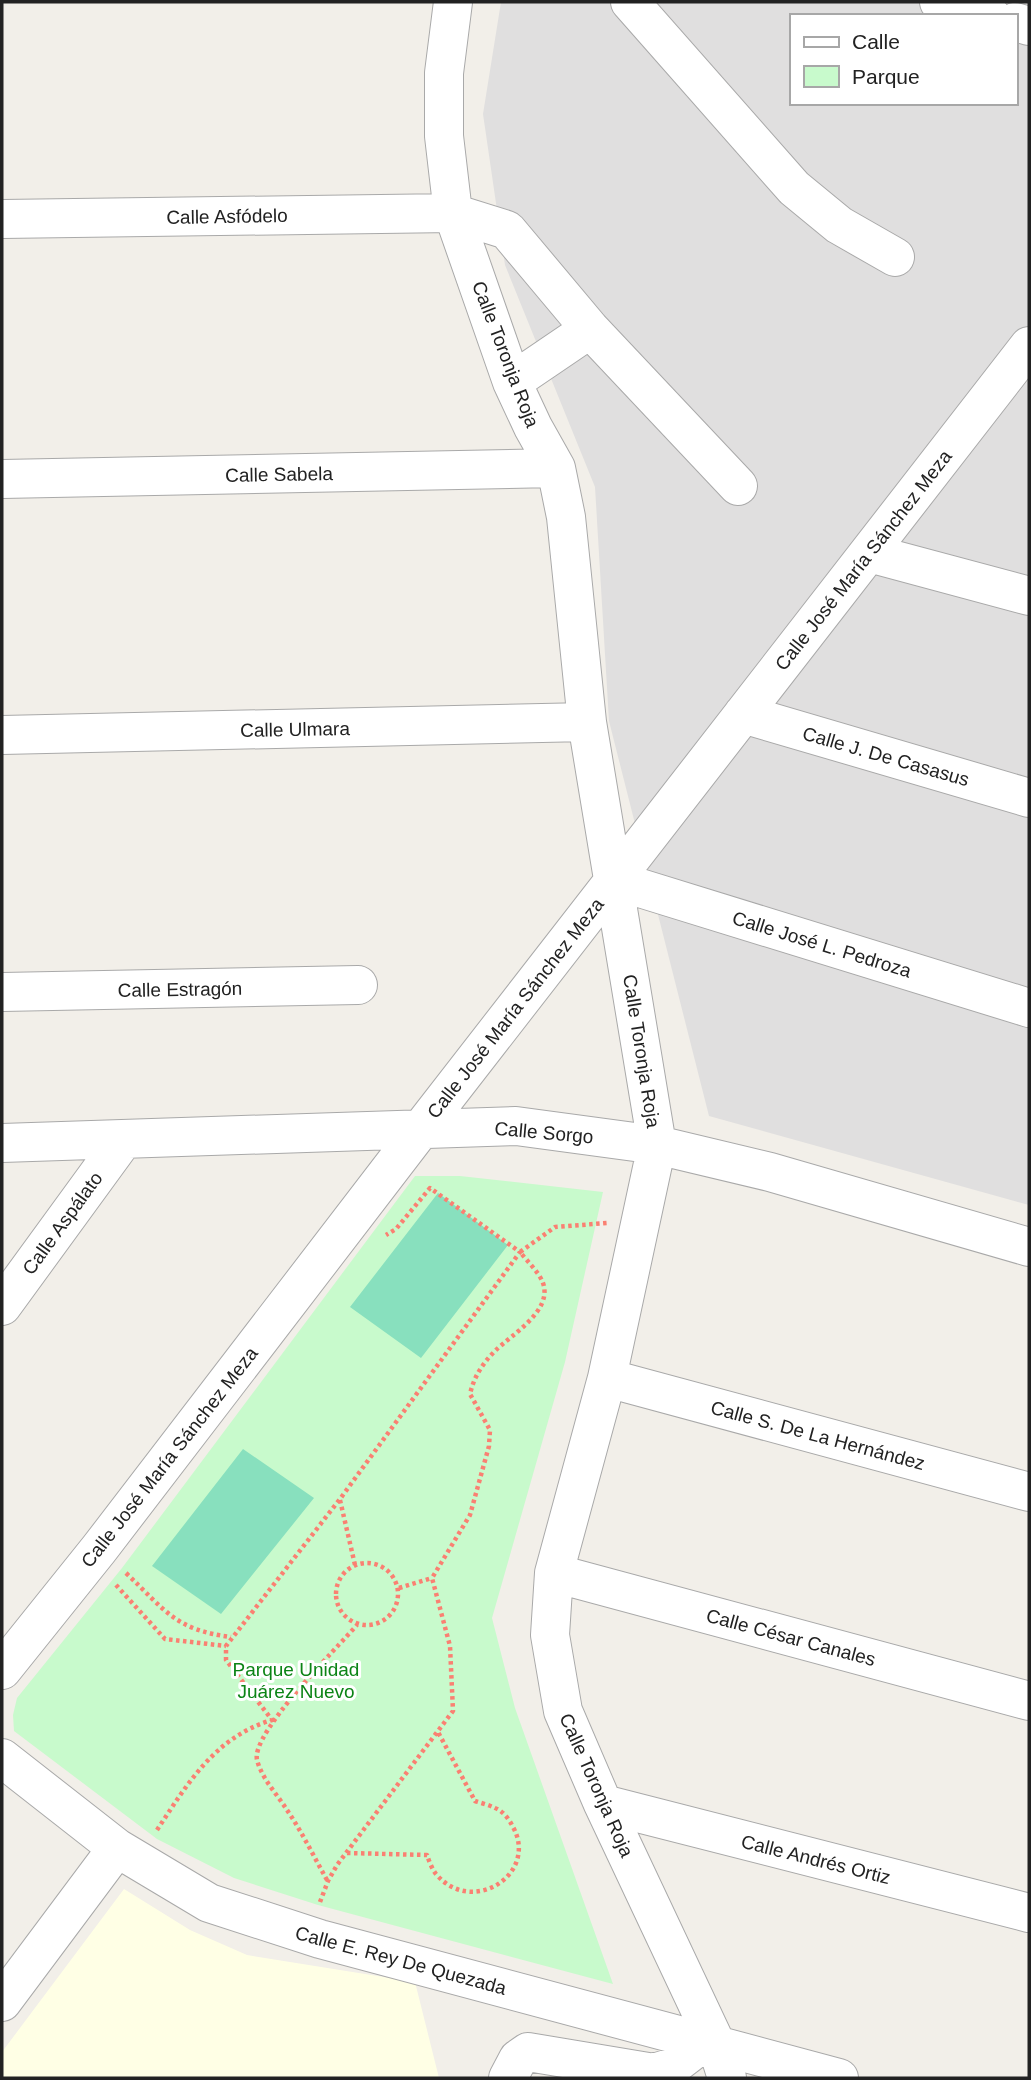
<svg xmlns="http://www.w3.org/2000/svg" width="1031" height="2080" font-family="Arial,sans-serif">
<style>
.residential{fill:#e0dfdf;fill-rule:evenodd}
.education{fill:#ffffe5}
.park{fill:#c8facc}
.pitch{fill:#88e0be}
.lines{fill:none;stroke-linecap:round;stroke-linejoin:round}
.minor-casing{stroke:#a9a9a9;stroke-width:40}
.path{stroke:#fa8072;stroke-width:4.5;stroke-dasharray:3.5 3.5;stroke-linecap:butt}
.minor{stroke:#fff;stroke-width:38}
.labels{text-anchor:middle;stroke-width:6;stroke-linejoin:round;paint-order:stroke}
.street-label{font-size:19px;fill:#222;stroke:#fff}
.park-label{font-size:19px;fill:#0c8416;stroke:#fff}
</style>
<rect width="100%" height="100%" fill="#f2efe9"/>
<path class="residential" d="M 501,2 L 1029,2 L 1029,1205 L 709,1116 L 609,721 L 595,487 L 505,265 L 483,114 ZM 791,16 L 1015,16 L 1015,103 L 791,103 Z"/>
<path class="education" d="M 124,1889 L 190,1930 L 247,1955 L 415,1982 L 439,2078 L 2,2078 L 2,2052 Z"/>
<path class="park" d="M 415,1176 L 460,1176 L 603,1192 L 565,1362 L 492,1618 L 515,1708 L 613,1984 L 318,1905 L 234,1878 L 157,1839 L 14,1731 L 13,1715 L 17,1698 L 122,1568 Z"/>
<path class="pitch" d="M 438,1193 L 508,1245 L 421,1358 L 350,1307 Z
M 243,1449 L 314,1498 L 221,1614 L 152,1566 Z"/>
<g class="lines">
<defs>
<path id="minor" d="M 453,2 L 444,73 L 444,136 L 453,213 L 512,382 L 533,427 L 556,468 L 566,517 L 587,722 L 657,1145 L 607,1378 L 554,1573 L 550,1635 L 563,1711 L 603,1804 L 717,2046 L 727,2078
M 630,2 L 794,188 L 839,225 L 895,257
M 939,2 L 991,16
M 1015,22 L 1029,26
M 2,219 L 453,213 L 507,230 L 590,329 L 738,486
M 512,382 L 590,329
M 2,479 L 556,468
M 869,553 L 1029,596
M 743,714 L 1029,798
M 2,735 L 587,722
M 614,880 L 1029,1008
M 2,992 L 358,985
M 2,1143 L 516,1126 L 657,1145 L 770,1172 L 1029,1247
M 2,1306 L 123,1140
M 607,1378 L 1029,1492
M 554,1573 L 1029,1701
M 2,1670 L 99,1549 L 421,1129 L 1029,346
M 2,1758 L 117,1848 L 209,1903 L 320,1939 L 839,2078
M 603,1804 L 1029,1913
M 2,2002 L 117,1848
M 508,2078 L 518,2059 L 528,2052 L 654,2073 L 670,2068 L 704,2042"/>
</defs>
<use href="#minor" class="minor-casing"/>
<path class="path" d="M 340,1500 L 355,1565
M336 1594a31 31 0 1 1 62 0a31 31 0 1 1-62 0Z
M 126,1573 C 165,1610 175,1630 231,1637
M 116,1585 L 165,1639 L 226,1646
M 399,1588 L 432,1578
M 157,1830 C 188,1783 215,1737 272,1720 L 226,1660 L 226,1646 L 340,1499 L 520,1252 L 430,1188 L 396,1229 L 386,1235
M 347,1853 L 427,1855 C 429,1861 432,1869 436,1874 C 472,1917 539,1874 513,1827 C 509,1819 503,1811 495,1808 C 489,1805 481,1803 475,1801 L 438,1732
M 327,1880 C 314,1857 302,1832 287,1810 C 277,1794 262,1779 257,1760 C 251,1733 337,1648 357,1625
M 320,1902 L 328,1881 L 337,1865 L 453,1711 L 450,1646 L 432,1578 L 470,1515 L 489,1446 L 490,1430 L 470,1394 C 474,1377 482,1364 495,1351 C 511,1335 553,1311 543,1283 C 539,1272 527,1261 520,1252 L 555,1227 L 607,1223"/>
<use href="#minor" class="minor"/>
</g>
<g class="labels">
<g class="street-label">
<text transform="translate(227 216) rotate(-1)" y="7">Calle Asfódelo</text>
<text transform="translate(506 354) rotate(69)" y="7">Calle Toronja Roja</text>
<text transform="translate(279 474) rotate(-1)" y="7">Calle Sabela</text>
<text transform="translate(863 560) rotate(-52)" y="7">Calle José María Sánchez Meza</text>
<text transform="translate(295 729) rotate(-1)" y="7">Calle Ulmara</text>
<text transform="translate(886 756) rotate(16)" y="7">Calle J. De Casasus</text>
<text transform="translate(822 944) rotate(17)" y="7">Calle José L. Pedroza</text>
<text transform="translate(180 989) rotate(-1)" y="7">Calle Estragón</text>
<text transform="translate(515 1008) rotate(-52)" y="7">Calle José María Sánchez Meza</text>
<text transform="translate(642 1051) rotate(81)" y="7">Calle Toronja Roja</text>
<text transform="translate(544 1132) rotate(5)" y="7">Calle Sorgo</text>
<text transform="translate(62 1223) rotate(-54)" y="7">Calle Aspálato</text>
<text transform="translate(818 1435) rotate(15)" y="7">Calle S. De La Hernández</text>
<text transform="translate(169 1457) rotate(-52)" y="7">Calle José María Sánchez Meza</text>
<text transform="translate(791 1637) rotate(15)" y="7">Calle César Canales</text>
<text transform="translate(597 1785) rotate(66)" y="7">Calle Toronja Roja</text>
<text transform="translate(816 1859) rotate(14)" y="7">Calle Andrés Ortiz</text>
<text transform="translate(401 1960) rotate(15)" y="7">Calle E. Rey De Quezada</text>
</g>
<g class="park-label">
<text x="296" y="1676">Parque Unidad<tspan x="296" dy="22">Juárez Nuevo</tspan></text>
</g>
</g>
<rect width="1031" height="2080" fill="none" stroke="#222222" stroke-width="7"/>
<rect x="790" y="14" width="228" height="91" fill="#ffffff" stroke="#a7a7a7" stroke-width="2"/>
<rect x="804" y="37" width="35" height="10" fill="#ffffff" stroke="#a7a7a7" stroke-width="2"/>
<text x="852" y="49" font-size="21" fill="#222222">Calle</text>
<rect x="804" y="66" width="35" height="21" fill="#c8facc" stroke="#a7a7a7" stroke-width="2"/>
<text x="852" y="84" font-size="21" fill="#222222">Parque</text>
</svg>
